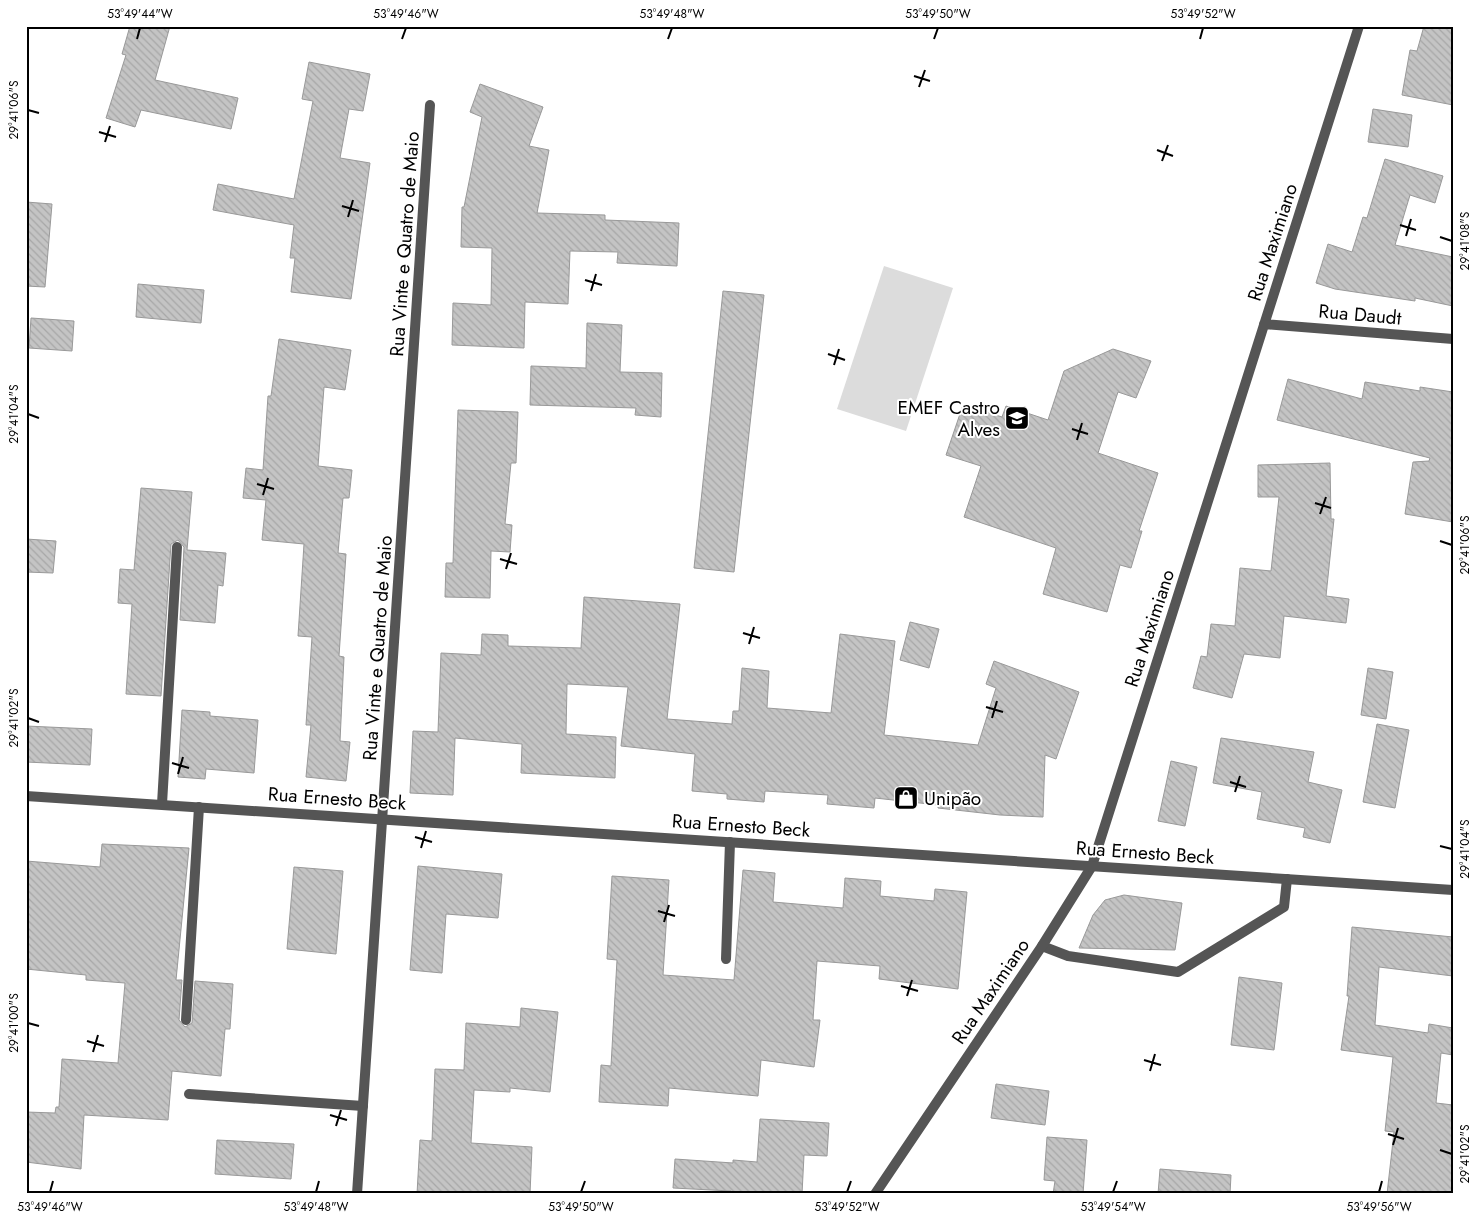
<svg xmlns="http://www.w3.org/2000/svg" width="1479" height="1220" font-family="Jost,sans-serif">
<style>
.green{fill:#dcdcdc}
.building{fill:url(#building-back-hatch);stroke:#999}
.lines{fill:none;stroke-linecap:round;stroke-linejoin:round}
.service{stroke:#555;stroke-width:10}
.minor{stroke:#555;stroke-width:10}
.tertiary{stroke:#555;stroke-width:10}
.ticks{fill:none;stroke:#000;stroke-width:2}
.labels{text-anchor:middle;stroke-width:4;stroke-linejoin:round;paint-order:stroke}
.street-label{font-size:19px;fill:#000;stroke:#fff}
.poi-label{font-size:19px;fill:#000;stroke:#fff;text-anchor:end}
.neatline{fill:none;stroke:#000;stroke-width:2}
.ticks-label{font-size:12px;text-anchor:middle;fill:#000}
</style>
<defs>
<pattern id="building-back-hatch" width="6" height="6" patternUnits="userSpaceOnUse" patternTransform="scale(1.25)"><rect width="6" height="6" fill="#c4c4c4"/><path d="M-1 5l2 2M0 0l6 6M5-1l2 2" fill="none" stroke="#a7a7a7"/></pattern>
</defs>
<rect width="100%" height="100%" fill="#fff"/>
<path class="green" d="M 884,266 L 953,288 L 906,431 L 837,409 Z"/>
<path class="building" d="M 130,26 L 170,26 L 155,80 L 238,98 L 231,129 L 141,110 L 135,127 L 106,118 L 126,55 L 122,54 Z
M 1424,26 L 1453,26 L 1453,105 L 1402,95 L 1410,50 L 1417,51 Z
M 309,62 L 370,74 L 363,111 L 349,109 L 340,158 L 370,163 L 351,299 L 291,292 L 295,258 L 290,258 L 294,225 L 213,210 L 218,184 L 294,199 L 313,101 L 302,99 Z
M 480,84 L 543,107 L 529,146 L 549,150 L 537,213 L 605,215 L 605,220 L 679,223 L 677,266 L 617,263 L 618,252 L 570,251 L 568,304 L 525,302 L 524,348 L 452,345 L 453,303 L 491,305 L 492,248 L 461,247 L 462,207 L 464,207 L 482,117 L 470,112 Z
M 1373,109 L 1412,115 L 1408,147 L 1368,142 Z
M 1385,159 L 1443,176 L 1435,203 L 1410,195 L 1395,245 L 1453,257 L 1453,306 L 1415,298 L 1415,301 L 1335,289 L 1316,283 L 1328,244 L 1352,252 L 1363,217 L 1367,218 Z
M 26,202 L 52,204 L 45,287 L 26,286 Z
M 138,284 L 204,290 L 201,323 L 136,317 Z
M 723,291 L 764,295 L 734,572 L 694,568 Z
M 31,318 L 74,321 L 72,351 L 29,348 Z
M 587,323 L 622,325 L 620,372 L 662,373 L 661,417 L 635,415 L 636,408 L 530,405 L 531,366 L 586,368 Z
M 279,339 L 351,350 L 345,390 L 324,387 L 318,466 L 352,470 L 349,498 L 343,498 L 338,553 L 346,554 L 339,656 L 344,657 L 340,741 L 350,742 L 346,781 L 306,777 L 311,725 L 306,725 L 312,637 L 298,636 L 304,544 L 262,540 L 266,500 L 243,498 L 246,468 L 263,470 L 268,396 L 271,396 Z
M 1113,349 L 1151,361 L 1136,398 L 1118,392 L 1098,453 L 1158,473 L 1139,531 L 1142,531 L 1131,568 L 1120,565 L 1107,612 L 1043,594 L 1056,548 L 964,517 L 981,466 L 946,455 L 963,405 L 1002,417 L 1006,406 L 1048,420 L 1064,371 Z
M 1288,379 L 1362,399 L 1365,382 L 1420,391 L 1420,387 L 1453,392 L 1453,522 L 1405,514 L 1413,462 L 1429,461 L 1430,458 L 1277,420 Z
M 458,410 L 518,412 L 516,463 L 511,463 L 505,524 L 512,525 L 510,552 L 491,551 L 490,598 L 445,597 L 446,563 L 453,563 Z
M 1330,463 L 1331,519 L 1334,519 L 1326,596 L 1349,599 L 1346,623 L 1284,616 L 1280,658 L 1244,654 L 1232,698 L 1193,688 L 1201,656 L 1207,657 L 1211,624 L 1235,626 L 1240,568 L 1271,571 L 1279,497 L 1258,497 L 1258,465 Z
M 141,488 L 192,492 L 187,550 L 226,553 L 223,586 L 218,585 L 215,623 L 180,620 L 184,547 L 178,540 L 171,544 L 161,696 L 126,694 L 132,604 L 118,603 L 120,569 L 134,570 Z
M 26,539 L 56,541 L 53,573 L 26,572 Z
M 584,597 L 680,604 L 667,719 L 732,724 L 733,711 L 739,711 L 742,668 L 769,671 L 767,708 L 831,713 L 840,634 L 895,641 L 884,735 L 978,745 L 996,688 L 986,684 L 994,661 L 1079,692 L 1056,759 L 1045,755 L 1043,817 L 1000,815 L 938,808 L 938,805 L 875,798 L 874,808 L 827,804 L 828,795 L 765,791 L 764,802 L 727,799 L 727,794 L 692,791 L 695,754 L 621,746 L 628,687 L 567,684 L 566,734 L 616,737 L 615,778 L 521,773 L 522,744 L 455,738 L 453,795 L 410,793 L 413,731 L 438,732 L 441,653 L 481,655 L 482,634 L 508,635 L 508,646 L 581,648 Z
M 910,622 L 939,629 L 929,668 L 900,660 Z
M 1368,668 L 1393,672 L 1386,719 L 1361,715 Z
M 182,710 L 210,712 L 210,716 L 258,720 L 254,773 L 206,769 L 205,779 L 178,777 Z
M 1377,724 L 1409,730 L 1395,808 L 1363,802 Z
M 26,726 L 92,729 L 90,765 L 26,762 Z
M 1221,738 L 1314,752 L 1308,782 L 1342,790 L 1330,843 L 1303,837 L 1305,828 L 1257,819 L 1262,792 L 1213,783 Z
M 1171,761 L 1197,767 L 1185,826 L 1158,821 Z
M 102,844 L 189,848 L 176,980 L 182,980 L 179,1020 L 185,1027 L 192,1023 L 195,981 L 233,984 L 230,1029 L 225,1029 L 221,1076 L 172,1071 L 168,1120 L 84,1115 L 81,1169 L 26,1162 L 26,1112 L 55,1113 L 56,1107 L 59,1107 L 62,1059 L 118,1063 L 125,983 L 86,980 L 86,975 L 26,969 L 26,861 L 100,867 Z
M 418,866 L 502,874 L 498,918 L 446,914 L 442,973 L 410,970 Z
M 294,867 L 343,871 L 336,954 L 287,949 Z
M 743,870 L 775,873 L 773,902 L 843,908 L 845,878 L 881,881 L 880,896 L 934,901 L 935,889 L 967,892 L 958,989 L 879,979 L 880,966 L 817,961 L 813,1020 L 820,1020 L 814,1067 L 761,1060 L 758,1096 L 669,1088 L 668,1106 L 599,1102 L 601,1065 L 611,1066 L 617,960 L 607,959 L 612,876 L 669,880 L 663,975 L 734,980 Z
M 1124,895 L 1182,903 L 1175,950 L 1079,948 L 1093,915 L 1105,900 Z
M 1352,927 L 1453,937 L 1453,976 L 1379,967 L 1375,1025 L 1428,1033 L 1429,1024 L 1453,1028 L 1453,1055 L 1441,1053 L 1436,1103 L 1453,1105 L 1453,1194 L 1387,1194 L 1394,1132 L 1385,1131 L 1393,1057 L 1341,1050 L 1349,996 L 1347,996 Z
M 1239,977 L 1282,983 L 1274,1050 L 1231,1045 Z
M 521,1008 L 558,1012 L 550,1092 L 510,1088 L 510,1092 L 474,1090 L 471,1143 L 532,1147 L 530,1194 L 417,1194 L 420,1140 L 432,1141 L 435,1069 L 464,1070 L 466,1023 L 520,1027 Z
M 996,1084 L 1049,1091 L 1045,1125 L 991,1118 Z
M 760,1119 L 829,1123 L 827,1156 L 804,1155 L 802,1194 L 731,1194 L 731,1191 L 673,1188 L 675,1159 L 733,1163 L 733,1160 L 757,1162 Z
M 1047,1137 L 1087,1140 L 1083,1194 L 1053,1194 L 1055,1181 L 1044,1180 Z
M 217,1140 L 294,1144 L 291,1179 L 215,1174 Z
M 1160,1169 L 1231,1175 L 1230,1194 L 1158,1194 Z"/>
<g class="lines">
<path class="service" d="M 162,804 L 177,547
M 1042,946 L 1068,956 L 1178,972 L 1284,907 L 1287,879
M 726,959 L 730,842
M 186,1020 L 199,807
M 189,1094 L 363,1106"/>
<path class="minor" d="M 1264,324 L 1453,339
M 357,1194 L 430,105
M 875,1194 L 1042,946 L 1092,866 L 1359,26"/>
<path class="tertiary" d="M 26,796 L 1453,890"/>
</g>
<path class="ticks" d="M 137,39 L 140,28M 402,39 L 406,28M 668,39 L 672,28M 934,39 L 938,28M 1200,39 L 1203,28M 914,76 L 930,81M 919,87 L 925,70M 28,110 L 39,113M 99,132 L 116,137M 105,142 L 110,126M 1157,150 L 1173,156M 1162,161 L 1168,145M 342,206 L 359,211M 348,217 L 353,200M 1400,225 L 1416,230M 1406,236 L 1411,219M 1440,237 L 1452,241M 585,280 L 602,285M 591,291 L 596,274M 828,354 L 845,360M 834,365 L 839,349M 28,414 L 39,418M 1072,429 L 1088,434M 1077,440 L 1082,423M 257,484 L 274,489M 263,495 L 268,478M 1315,503 L 1331,508M 1320,514 L 1326,497M 1440,541 L 1452,545M 500,559 L 517,564M 506,569 L 511,553M 743,633 L 760,638M 749,644 L 754,627M 986,707 L 1003,712M 28,718 L 39,722M 992,718 L 997,701M 172,763 L 189,768M 178,774 L 183,757M 1230,782 L 1246,787M 1235,792 L 1240,776M 415,837 L 432,842M 1440,846 L 1452,849M 421,848 L 426,831M 658,911 L 675,916M 664,922 L 669,905M 901,986 L 918,991M 907,996 L 912,980M 28,1023 L 39,1026M 87,1041 L 104,1046M 93,1052 L 98,1035M 1144,1060 L 1161,1065M 1150,1071 L 1155,1054M 330,1115 L 347,1120M 336,1126 L 341,1110M 1388,1134 L 1404,1139M 1393,1145 L 1398,1128M 1440,1150 L 1452,1154M 50,1192 L 53,1181M 316,1192 L 319,1181M 581,1192 L 585,1181M 847,1192 L 851,1181M 1113,1192 L 1117,1181M 1379,1192 L 1382,1181"/>
<defs>
<symbol id="school-square" viewBox="-11 -11 22 22"><rect x="-9" y="-9" width="18" height="18" rx="4" fill="#000" stroke="#fff"/><path d="M0-5L7-2L0 1L-7-2ZM-4 1L0 2.5L4 1V4Q0 6-4 4Z" fill="#fff"/></symbol>
<symbol id="shop-square" viewBox="-11 -11 22 22"><rect x="-9" y="-9" width="18" height="18" rx="4" fill="#000" stroke="#fff"/><path d="M-5-2.5h2.3a2.7 3.5 0 0 1 5.4 0H5L5.5 6h-11ZM-1.5-2.5h3a1.5 2.3 0 0 0-3 0Z" fill="#fff"/></symbol>
</defs>
<g fill-rule="evenodd">
<use href="#school-square" x="1003" y="404" width="28" height="28"/>
<use href="#shop-square" x="892" y="784" width="28" height="28"/>
</g>
<g class="labels">
<g class="street-label">
<text transform="translate(1272 242) rotate(-72)" y="7">Rua Maximiano</text>
<text transform="translate(404 244) rotate(-86)" y="7">Rua Vinte e Quatro de Maio</text>
<text transform="translate(1360 314) rotate(5)" y="7">Rua Daudt</text>
<text transform="translate(1149 628) rotate(-72)" y="7">Rua Maximiano</text>
<text transform="translate(377 648) rotate(-86)" y="7">Rua Vinte e Quatro de Maio</text>
<text transform="translate(337 798) rotate(4)" y="7">Rua Ernesto Beck</text>
<text transform="translate(741 825) rotate(4)" y="7">Rua Ernesto Beck</text>
<text transform="translate(1145 852) rotate(4)" y="7">Rua Ernesto Beck</text>
<text transform="translate(990 991) rotate(-56)" y="7">Rua Maximiano</text>
</g>
<g class="poi-label">
<text x="1000" y="414">EMEF Castro<tspan x="1000" dy="22">Alves</tspan></text>
<text x="924" y="805" text-anchor="start">Unipão</text>
</g>
</g>
<rect width="1479" height="1220" fill="none" stroke="#ffffff" stroke-width="55"/>
<rect x="28" y="28" width="1424" height="1164" class="neatline"/>
<g class="ticks-label">
<text x="140" y="18">53°49'44"W</text>
<text x="406" y="18">53°49'46"W</text>
<text x="672" y="18">53°49'48"W</text>
<text x="938" y="18">53°49'50"W</text>
<text x="1203" y="18">53°49'52"W</text>
<text transform="translate(14 110) rotate(-90)" y="4">29°41'06"S</text>
<text transform="translate(1465 241) rotate(-90)" y="4">29°41'08"S</text>
<text transform="translate(14 414) rotate(-90)" y="4">29°41'04"S</text>
<text transform="translate(1465 545) rotate(-90)" y="4">29°41'06"S</text>
<text transform="translate(14 718) rotate(-90)" y="4">29°41'02"S</text>
<text transform="translate(1465 849) rotate(-90)" y="4">29°41'04"S</text>
<text transform="translate(14 1023) rotate(-90)" y="4">29°41'00"S</text>
<text transform="translate(1465 1154) rotate(-90)" y="4">29°41'02"S</text>
<text x="50" y="1211">53°49'46"W</text>
<text x="316" y="1211">53°49'48"W</text>
<text x="581" y="1211">53°49'50"W</text>
<text x="847" y="1211">53°49'52"W</text>
<text x="1113" y="1211">53°49'54"W</text>
<text x="1379" y="1211">53°49'56"W</text>
</g>
</svg>
